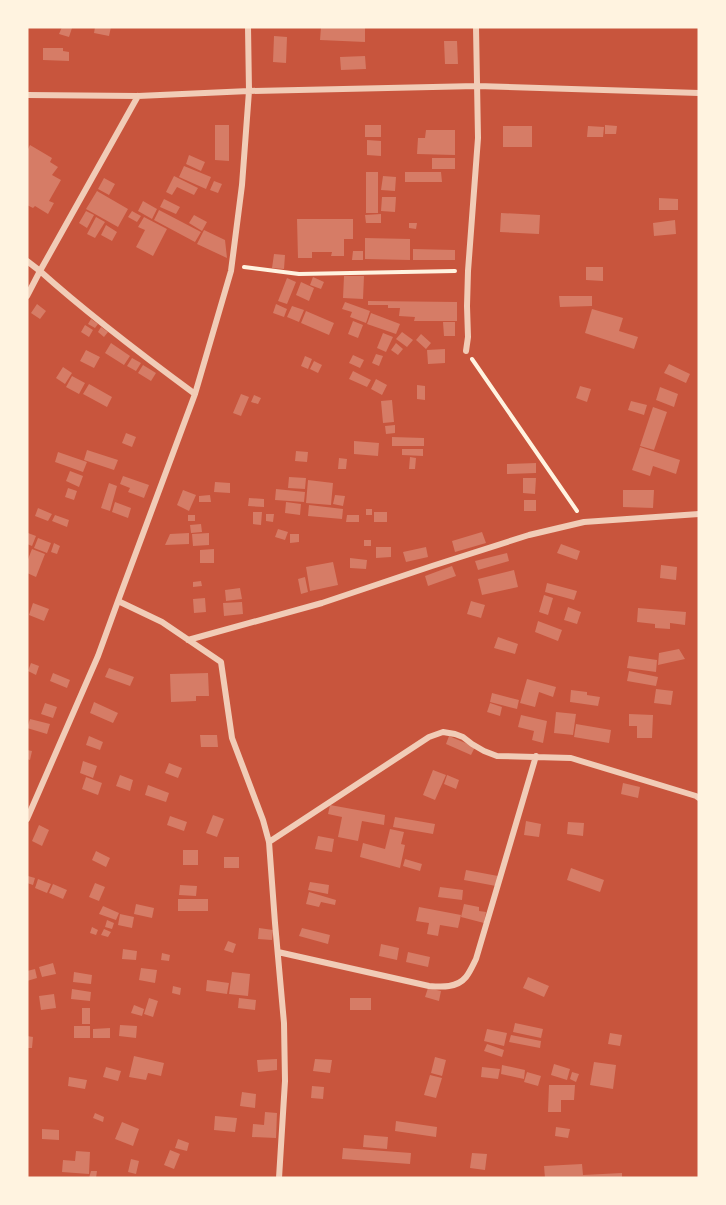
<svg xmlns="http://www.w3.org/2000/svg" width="726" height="1205" font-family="'Open Sans',sans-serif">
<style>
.building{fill:#d67c66}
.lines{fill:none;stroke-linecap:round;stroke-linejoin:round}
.path{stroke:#fff3e0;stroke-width:4}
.minor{stroke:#f1ccb7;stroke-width:6}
</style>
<rect width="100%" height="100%" fill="#c8553d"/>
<path class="building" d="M 62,27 L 72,28 L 69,37 L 59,34 Z
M 95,27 L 111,27 L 109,36 L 94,33 Z
M 321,27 L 365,27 L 365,42 L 320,40 Z
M 274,36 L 287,37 L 286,63 L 273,62 Z
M 444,41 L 457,41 L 458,64 L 445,64 Z
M 43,48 L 63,48 L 63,51 L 69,52 L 69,61 L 43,60 Z
M 365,56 L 366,69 L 341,70 L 340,57 Z
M 215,125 L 229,125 L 229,161 L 215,160 Z
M 365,125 L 381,125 L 381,137 L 365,137 Z
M 605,125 L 617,126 L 616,134 L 605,134 Z
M 503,126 L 532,126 L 532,147 L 503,147 Z
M 588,126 L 604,127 L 603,137 L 587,137 Z
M 426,130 L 455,130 L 455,155 L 417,154 L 418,138 L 425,138 Z
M 367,140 L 381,141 L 381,156 L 367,155 Z
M 30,145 L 52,158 L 50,162 L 58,167 L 52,175 L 61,180 L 49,201 L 54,203 L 48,214 L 35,206 L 33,208 L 27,205 L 27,151 Z
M 189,155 L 205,162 L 201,171 L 186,164 Z
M 432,158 L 455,158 L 455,169 L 432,169 Z
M 184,166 L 211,177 L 206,189 L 179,177 Z
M 366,172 L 378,172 L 378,213 L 366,213 Z
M 405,172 L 441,172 L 442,182 L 405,182 Z
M 174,176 L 198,188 L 194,195 L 177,187 L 172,195 L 166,192 Z
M 383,176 L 396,177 L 395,191 L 381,190 Z
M 104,178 L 115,184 L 109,195 L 98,189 Z
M 214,181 L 222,184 L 218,193 L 210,190 Z
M 97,191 L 128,209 L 118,227 L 86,209 Z
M 382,197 L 396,197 L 395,212 L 381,211 Z
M 659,198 L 678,199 L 678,210 L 659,210 Z
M 164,199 L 180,207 L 176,214 L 160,207 Z
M 143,201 L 157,209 L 152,219 L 138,211 Z
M 159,210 L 201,232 L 195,242 L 154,220 Z
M 86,211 L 94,215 L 87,228 L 79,223 Z
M 132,211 L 141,216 L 137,222 L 128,217 Z
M 501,213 L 540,215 L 539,234 L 500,232 Z
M 381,214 L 381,223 L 366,223 L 365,215 Z
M 194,215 L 207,222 L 202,231 L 189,223 Z
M 96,217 L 105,222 L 95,238 L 87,234 Z
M 144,217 L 167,229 L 153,256 L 136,247 L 145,230 L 138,227 Z
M 297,219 L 353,219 L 353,239 L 344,239 L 344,256 L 331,256 L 332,252 L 312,252 L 312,258 L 298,258 Z
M 675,220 L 676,234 L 654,236 L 653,223 Z
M 409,223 L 417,223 L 416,229 L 409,228 Z
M 106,225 L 117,232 L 112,241 L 101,235 Z
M 204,230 L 225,240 L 227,258 L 197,244 Z
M 365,238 L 410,239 L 410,260 L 365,259 Z
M 413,249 L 455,250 L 455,260 L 413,260 Z
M 353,251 L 363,251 L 363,260 L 352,260 Z
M 274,254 L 285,255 L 284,269 L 272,268 Z
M 586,267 L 603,267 L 603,281 L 586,280 Z
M 344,276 L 364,276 L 363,299 L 343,298 Z
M 313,277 L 324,282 L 321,289 L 310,285 Z
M 287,278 L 296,282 L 287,304 L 278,301 Z
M 301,282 L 314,288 L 309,301 L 296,295 Z
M 559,296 L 592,296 L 592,306 L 560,307 Z
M 368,301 L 457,302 L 457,321 L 414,321 L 415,317 L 399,316 L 400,308 L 388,308 L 388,305 L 368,305 Z
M 345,302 L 370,311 L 366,323 L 350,317 L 352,312 L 342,309 Z
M 37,304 L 46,311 L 40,319 L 31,313 Z
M 276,304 L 287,309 L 284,317 L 273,313 Z
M 292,306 L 304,310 L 299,322 L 287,317 Z
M 592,309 L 623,318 L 619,331 L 638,337 L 634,349 L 585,333 Z
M 306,311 L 334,323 L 329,335 L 301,323 Z
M 371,313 L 400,324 L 396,334 L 367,324 Z
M 91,319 L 98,324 L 95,328 L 88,324 Z
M 353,321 L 363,325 L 358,338 L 348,334 Z
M 443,322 L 455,322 L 455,336 L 444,336 Z
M 85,325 L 93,330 L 89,337 L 81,332 Z
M 101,327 L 108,332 L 104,337 L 98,332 Z
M 402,332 L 413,340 L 407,347 L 396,339 Z
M 383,333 L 393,337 L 386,352 L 377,348 Z
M 421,334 L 431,343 L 426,349 L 416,340 Z
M 111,343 L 130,356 L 124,365 L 105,353 Z
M 396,343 L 403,349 L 398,355 L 391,350 Z
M 445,349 L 445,363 L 428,364 L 427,350 Z
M 86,350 L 100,357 L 94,368 L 80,361 Z
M 376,354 L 383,356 L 379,366 L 372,363 Z
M 353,355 L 364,360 L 360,368 L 349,363 Z
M 305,356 L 312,359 L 308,369 L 301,366 Z
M 132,358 L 141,363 L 136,371 L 127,366 Z
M 314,361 L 322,365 L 318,373 L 310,369 Z
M 669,364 L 690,374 L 686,383 L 664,373 Z
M 143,365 L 156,373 L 151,381 L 138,373 Z
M 63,367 L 72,373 L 65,384 L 56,378 Z
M 353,371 L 371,380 L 367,387 L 349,379 Z
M 72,376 L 85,383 L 79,394 L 66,387 Z
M 376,379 L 387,385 L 382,395 L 371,389 Z
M 89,384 L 112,397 L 107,407 L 83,394 Z
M 417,385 L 425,386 L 425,400 L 417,399 Z
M 580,386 L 591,389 L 587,402 L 576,398 Z
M 660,387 L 678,394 L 674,407 L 656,400 Z
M 241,394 L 249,397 L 241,416 L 233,413 Z
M 254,395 L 261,398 L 258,404 L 251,402 Z
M 392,400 L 394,422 L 383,423 L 381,401 Z
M 631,401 L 647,405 L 644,415 L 628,410 Z
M 653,407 L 667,412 L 654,450 L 640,446 Z
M 395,425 L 395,433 L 386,434 L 385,426 Z
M 126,433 L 136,437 L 132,447 L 122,443 Z
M 392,437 L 424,438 L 424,446 L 392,446 Z
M 354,441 L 379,443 L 378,456 L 354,454 Z
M 640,447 L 680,460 L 676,474 L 653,466 L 650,476 L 632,470 Z
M 402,449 L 423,449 L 423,456 L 402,455 Z
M 87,450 L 118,460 L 114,470 L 84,460 Z
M 296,451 L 308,452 L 307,462 L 295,461 Z
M 58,452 L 87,462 L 83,472 L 55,462 Z
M 410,457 L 416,458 L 415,469 L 409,469 Z
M 339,458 L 347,459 L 346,469 L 338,469 Z
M 536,463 L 536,473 L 507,474 L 507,464 Z
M 70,471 L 83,476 L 79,487 L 66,481 Z
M 123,476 L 149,485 L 144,498 L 128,492 L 130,488 L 120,484 Z
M 289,477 L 306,478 L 305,489 L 288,488 Z
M 523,478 L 536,478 L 535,494 L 523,493 Z
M 308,480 L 333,483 L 331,505 L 306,503 Z
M 215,482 L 230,483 L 230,493 L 214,492 Z
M 109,483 L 117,486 L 110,511 L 101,508 Z
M 68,488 L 77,491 L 74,500 L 65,497 Z
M 276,489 L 305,492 L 304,502 L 275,500 Z
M 183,490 L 196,495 L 189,511 L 177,505 Z
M 623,490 L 654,490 L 653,508 L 623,507 Z
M 210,495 L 211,502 L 199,502 L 199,496 Z
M 335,495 L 345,496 L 343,506 L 333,504 Z
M 249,498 L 264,499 L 264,507 L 248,506 Z
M 524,500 L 536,500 L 536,511 L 524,511 Z
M 115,502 L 131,508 L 128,518 L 112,512 Z
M 286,502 L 301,504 L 300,515 L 285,513 Z
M 309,505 L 343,509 L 342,519 L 308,516 Z
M 38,508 L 52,514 L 48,521 L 35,516 Z
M 366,509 L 372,509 L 372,515 L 366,515 Z
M 253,512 L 262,512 L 261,525 L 253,524 Z
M 374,512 L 387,512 L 387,522 L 374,522 Z
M 266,514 L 274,514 L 273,522 L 266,521 Z
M 55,515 L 69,520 L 67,527 L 52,521 Z
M 188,515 L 195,515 L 195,521 L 188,521 Z
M 347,515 L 359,515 L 359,522 L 346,522 Z
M 201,524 L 202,532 L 191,533 L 190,525 Z
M 278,529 L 288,532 L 285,540 L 275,537 Z
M 482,532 L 486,543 L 455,552 L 452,541 Z
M 28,533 L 36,536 L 32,546 L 27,544 Z
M 189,533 L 189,544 L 165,545 L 170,534 Z
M 209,533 L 209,545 L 193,546 L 192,534 Z
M 290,534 L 299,534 L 299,542 L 290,543 Z
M 38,538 L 51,543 L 47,553 L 34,548 Z
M 364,540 L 371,540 L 371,546 L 364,546 Z
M 54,543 L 60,546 L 57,554 L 51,552 Z
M 561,544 L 580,551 L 577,560 L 557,553 Z
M 376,547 L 391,547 L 391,557 L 376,558 Z
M 426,547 L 428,557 L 406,562 L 403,552 Z
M 32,549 L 45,554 L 36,577 L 27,573 L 27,562 Z
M 214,549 L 214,563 L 200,563 L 200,550 Z
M 507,553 L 509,561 L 478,570 L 475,561 Z
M 350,558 L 367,560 L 366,569 L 350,568 Z
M 333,562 L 338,585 L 310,591 L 306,567 Z
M 661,565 L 677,567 L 676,580 L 660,578 Z
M 452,566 L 456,576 L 428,586 L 425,576 Z
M 514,570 L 518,587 L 482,595 L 478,579 Z
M 305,577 L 308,592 L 301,594 L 298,579 Z
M 201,581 L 202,586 L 193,587 L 193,582 Z
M 547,583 L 577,591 L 574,600 L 545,592 Z
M 240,588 L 242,599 L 226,601 L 225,590 Z
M 544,595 L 553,598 L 548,615 L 539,612 Z
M 205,598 L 206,612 L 194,613 L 193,599 Z
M 471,601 L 485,605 L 481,618 L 467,614 Z
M 242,602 L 243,614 L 224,616 L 223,603 Z
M 33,603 L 49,609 L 44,621 L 29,615 Z
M 568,607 L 581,612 L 577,624 L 564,620 Z
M 638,608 L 686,612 L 685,625 L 670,623 L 670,629 L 655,628 L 655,624 L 637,622 Z
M 538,621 L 562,630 L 558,641 L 535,632 Z
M 498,637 L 518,644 L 515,654 L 494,648 Z
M 679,649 L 685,659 L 658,665 L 659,653 Z
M 629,656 L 657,660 L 656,672 L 627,668 Z
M 31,663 L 39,666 L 36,675 L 28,671 Z
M 109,668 L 134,677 L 130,686 L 105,677 Z
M 629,671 L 658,677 L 656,686 L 627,681 Z
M 53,673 L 70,680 L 67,688 L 50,681 Z
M 208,673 L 209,696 L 196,696 L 196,701 L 171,702 L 170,674 Z
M 527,679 L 556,687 L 553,697 L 539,692 L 535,707 L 520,703 Z
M 656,689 L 673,691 L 671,705 L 654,703 Z
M 571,690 L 587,692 L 587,695 L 600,697 L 598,706 L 570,702 Z
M 492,693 L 519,700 L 517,709 L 490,702 Z
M 94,702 L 118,713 L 113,723 L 90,713 Z
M 45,703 L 57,707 L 53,718 L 41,714 Z
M 490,703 L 502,707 L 500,716 L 487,712 Z
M 556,712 L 576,714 L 573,735 L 554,733 Z
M 629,714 L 653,715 L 652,738 L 637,738 L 637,726 L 629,726 Z
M 521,715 L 547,721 L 543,743 L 532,740 L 534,731 L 518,727 Z
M 30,719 L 50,724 L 47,734 L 27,728 Z
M 576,724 L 611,730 L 609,743 L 574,737 Z
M 200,735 L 217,735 L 218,747 L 201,747 Z
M 89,736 L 103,742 L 100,750 L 86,745 Z
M 449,736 L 475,747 L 471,755 L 446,744 Z
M 27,750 L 32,751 L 30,760 L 27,759 Z
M 83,761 L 97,766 L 93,778 L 80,773 Z
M 169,763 L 182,768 L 178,778 L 165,773 Z
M 433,770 L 446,775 L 435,800 L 423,795 Z
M 120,775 L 133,780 L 130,791 L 116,786 Z
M 447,775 L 459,780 L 456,789 L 444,784 Z
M 86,777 L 102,783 L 98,795 L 82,789 Z
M 623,783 L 640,787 L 638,798 L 621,794 Z
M 148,785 L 169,793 L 166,802 L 145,795 Z
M 330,805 L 385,815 L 384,825 L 362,821 L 358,841 L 338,837 L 342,817 L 328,814 Z
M 213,815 L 224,819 L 217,837 L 206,833 Z
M 170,816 L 187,822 L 184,831 L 167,825 Z
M 395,817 L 435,824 L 433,834 L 393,827 Z
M 526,821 L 541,824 L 539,837 L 524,835 Z
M 568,822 L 584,823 L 583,836 L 567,834 Z
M 39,825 L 49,830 L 42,846 L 32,841 Z
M 390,829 L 404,832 L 401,844 L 405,845 L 400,868 L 360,857 L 363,843 L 385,849 Z
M 318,836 L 334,839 L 332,852 L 315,849 Z
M 183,850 L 198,850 L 198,865 L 183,865 Z
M 96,851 L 110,858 L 106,867 L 92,860 Z
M 224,857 L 239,857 L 239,868 L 224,868 Z
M 405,859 L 422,864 L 420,871 L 403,866 Z
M 571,868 L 604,880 L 600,892 L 567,880 Z
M 466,870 L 498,876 L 496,886 L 464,880 Z
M 28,876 L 35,878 L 33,885 L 27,883 Z
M 38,879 L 51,884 L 47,893 L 35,888 Z
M 310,882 L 329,885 L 328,894 L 308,890 Z
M 95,883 L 105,887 L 99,901 L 89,897 Z
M 53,884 L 67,890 L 63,899 L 49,893 Z
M 180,885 L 197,886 L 196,896 L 179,895 Z
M 440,887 L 463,890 L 462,900 L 438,897 Z
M 309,892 L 336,900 L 335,905 L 321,902 L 319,907 L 306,904 Z
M 178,899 L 208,899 L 208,911 L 178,911 Z
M 136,904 L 154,908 L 152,918 L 134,914 Z
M 464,904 L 479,907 L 479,911 L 486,912 L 484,923 L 461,917 Z
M 103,906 L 119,913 L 116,920 L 99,914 Z
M 419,907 L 461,915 L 458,928 L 440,925 L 438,936 L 427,934 L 429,923 L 416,921 Z
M 120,914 L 134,917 L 132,928 L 118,925 Z
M 107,920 L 114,923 L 112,929 L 105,927 Z
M 92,927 L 98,930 L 96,935 L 90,933 Z
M 259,928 L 273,930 L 272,940 L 258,939 Z
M 302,928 L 330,935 L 328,944 L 299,936 Z
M 104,929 L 111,932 L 108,937 L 101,935 Z
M 228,941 L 236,944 L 233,953 L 224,950 Z
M 381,944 L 399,948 L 397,960 L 379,956 Z
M 123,949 L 137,951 L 136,960 L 122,959 Z
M 408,952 L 430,957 L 428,967 L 406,962 Z
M 162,953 L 170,955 L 169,961 L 161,960 Z
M 53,963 L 56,974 L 42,977 L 39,967 Z
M 141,968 L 157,970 L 155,983 L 139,980 Z
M 35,969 L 37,978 L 27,981 L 27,971 Z
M 74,972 L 92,975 L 91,984 L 73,982 Z
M 232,972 L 250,974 L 248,996 L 229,994 Z
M 528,977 L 549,986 L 544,997 L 523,988 Z
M 207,980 L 229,983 L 227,994 L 206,991 Z
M 173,986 L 181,988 L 180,995 L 172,993 Z
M 428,988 L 441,991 L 439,1001 L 425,997 Z
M 72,989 L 91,992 L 90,1001 L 71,999 Z
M 54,994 L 56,1008 L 41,1010 L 39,996 Z
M 149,998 L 158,1001 L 153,1017 L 144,1014 Z
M 239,998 L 256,1000 L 255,1010 L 238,1008 Z
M 350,998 L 371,998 L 371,1010 L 350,1010 Z
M 134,1005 L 144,1009 L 142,1016 L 131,1013 Z
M 82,1008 L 90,1008 L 90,1024 L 82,1024 Z
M 515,1023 L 543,1029 L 541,1038 L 513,1032 Z
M 120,1025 L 137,1026 L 136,1038 L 119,1036 Z
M 74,1026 L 90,1026 L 90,1038 L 74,1038 Z
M 110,1028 L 110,1038 L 93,1038 L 93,1029 Z
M 487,1029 L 507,1033 L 504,1046 L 484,1041 Z
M 610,1033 L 622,1035 L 620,1046 L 608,1044 Z
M 511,1035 L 541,1041 L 540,1048 L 509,1042 Z
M 27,1036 L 33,1037 L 32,1048 L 27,1048 Z
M 487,1044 L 504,1050 L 502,1057 L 484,1051 Z
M 134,1056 L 164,1063 L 161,1076 L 148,1073 L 146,1080 L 129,1077 Z
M 435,1057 L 446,1060 L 442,1076 L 431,1073 Z
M 277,1059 L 277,1070 L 258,1072 L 257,1060 Z
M 315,1059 L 332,1060 L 330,1073 L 313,1071 Z
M 594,1062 L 616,1065 L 613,1089 L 590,1085 Z
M 554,1064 L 570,1069 L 567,1080 L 551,1075 Z
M 502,1065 L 525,1070 L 524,1079 L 501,1074 Z
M 106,1067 L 121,1071 L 118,1081 L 103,1077 Z
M 482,1067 L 500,1069 L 498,1079 L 481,1077 Z
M 527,1072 L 541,1076 L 538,1086 L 524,1082 Z
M 572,1072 L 579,1074 L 576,1082 L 570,1079 Z
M 430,1075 L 442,1078 L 436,1098 L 424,1095 Z
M 69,1077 L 87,1080 L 85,1089 L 68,1086 Z
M 549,1085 L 575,1085 L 574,1100 L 561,1100 L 561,1112 L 548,1112 Z
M 312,1086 L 324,1087 L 323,1099 L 311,1098 Z
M 242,1092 L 256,1094 L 255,1108 L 240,1106 Z
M 265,1112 L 277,1113 L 276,1138 L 252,1137 L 253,1124 L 264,1125 Z
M 95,1113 L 104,1117 L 103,1122 L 93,1118 Z
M 215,1116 L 237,1118 L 235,1132 L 214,1130 Z
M 396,1121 L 437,1127 L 436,1137 L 395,1131 Z
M 122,1122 L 139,1129 L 133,1146 L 115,1139 Z
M 556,1127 L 570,1129 L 568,1138 L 555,1136 Z
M 42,1129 L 59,1130 L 59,1140 L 42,1139 Z
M 364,1135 L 388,1137 L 387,1149 L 363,1147 Z
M 178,1139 L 189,1143 L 187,1151 L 175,1148 Z
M 343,1148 L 411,1153 L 410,1164 L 342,1159 Z
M 170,1150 L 180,1154 L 174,1169 L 164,1165 Z
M 76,1151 L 90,1152 L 89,1174 L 62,1172 L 63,1160 L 75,1161 Z
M 472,1153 L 487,1154 L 485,1170 L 470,1168 Z
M 131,1159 L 139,1161 L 136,1174 L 128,1172 Z
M 582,1164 L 583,1175 L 622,1173 L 622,1178 L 545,1178 L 544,1166 Z
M 91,1171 L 97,1171 L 96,1178 L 89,1178 Z"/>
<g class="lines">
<path class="path" d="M 244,267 L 299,274 L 455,271
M 472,359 L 577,511"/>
<path class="minor" d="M 27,95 L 138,96 L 249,91 L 477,86 L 699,93
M 27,261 L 40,271 L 138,96
M 27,296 L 40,271 C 89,315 142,355 195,394
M 466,351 L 468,337 L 467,306 L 468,271 L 478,138 L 476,27
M 118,601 L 162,622 L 221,662 L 232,738 L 263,820 L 269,842 L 275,923 L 284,1023 L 285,1081 L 279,1178
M 188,640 L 322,603 L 432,566 L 529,535 L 584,522 L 699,514
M 27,819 L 98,656 L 118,601 L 195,394 L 231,271 L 242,185 L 249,91 L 248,27
M 269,842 L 429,737 L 443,732 L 455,734 L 463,737 L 472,744 L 484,751 L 497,756 L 571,758 L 696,796 L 699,798
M 278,952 L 429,986 C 442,987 457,988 466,977 C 470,972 473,965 476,959 L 536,756"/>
</g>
<rect width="726" height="1205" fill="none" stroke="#fff3e0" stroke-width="57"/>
</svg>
